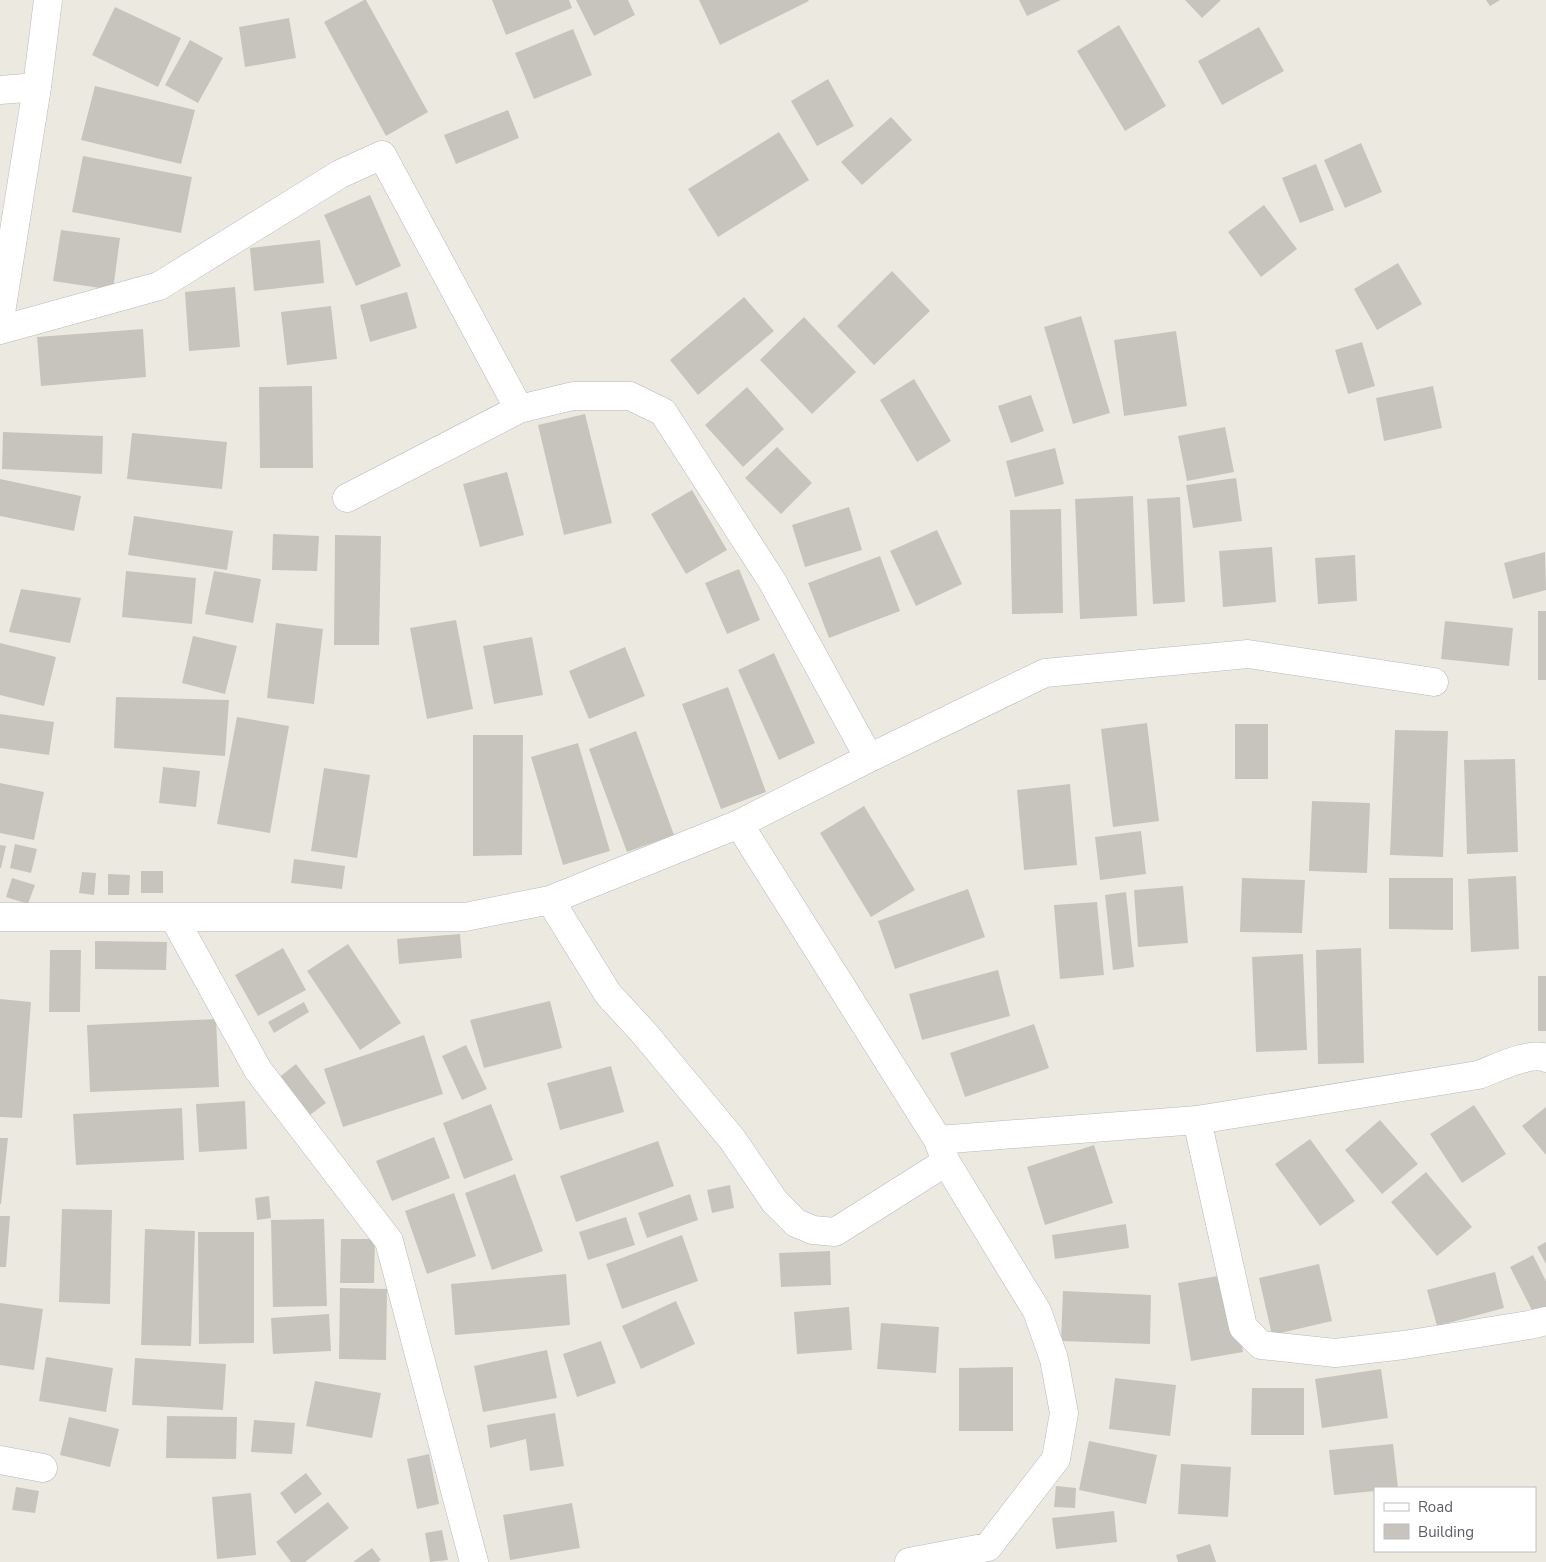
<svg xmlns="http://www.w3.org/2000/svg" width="1546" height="1562" font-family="'Nunito Sans',sans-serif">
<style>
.building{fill:#c7c4be}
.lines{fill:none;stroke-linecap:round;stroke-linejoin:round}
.minor-casing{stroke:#b6b8bd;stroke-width:29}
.minor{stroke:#fff;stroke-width:28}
</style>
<rect width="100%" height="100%" fill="#eceae0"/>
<path class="building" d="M 364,0 L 366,0 L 428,112 L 386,136 L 324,22 Z
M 492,0 L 569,0 L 572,8 L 506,35 Z
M 576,0 L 628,0 L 635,15 L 594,36 Z
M 699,0 L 808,0 L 809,1 L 720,45 Z
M 1019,0 L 1061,0 L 1027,16 Z
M 1185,0 L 1221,0 L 1202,18 Z
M 1486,0 L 1500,0 L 1490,6 Z
M 115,7 L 181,38 L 158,87 L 92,55 Z
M 289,18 L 296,58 L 245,67 L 239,27 Z
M 1119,25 L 1166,106 L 1125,131 L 1077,51 Z
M 1259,27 L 1284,71 L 1222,105 L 1198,61 Z
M 573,29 L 592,75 L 534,99 L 515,53 Z
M 190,40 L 223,58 L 198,103 L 165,85 Z
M 828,79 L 854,126 L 817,146 L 791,101 Z
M 95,86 L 195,110 L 181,164 L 81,140 Z
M 508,110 L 519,138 L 456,164 L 444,135 Z
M 891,117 L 912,140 L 862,185 L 841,162 Z
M 779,132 L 809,180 L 718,237 L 688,189 Z
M 1361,143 L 1382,192 L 1345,208 L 1324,160 Z
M 83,156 L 192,177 L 181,233 L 72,212 Z
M 1316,164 L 1334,210 L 1300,223 L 1282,178 Z
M 370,195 L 401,266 L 356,286 L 324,215 Z
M 1264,205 L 1297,249 L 1261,277 L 1228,232 Z
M 61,230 L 120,238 L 113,290 L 53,281 Z
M 320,240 L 324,283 L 254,291 L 250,248 Z
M 1398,263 L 1422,304 L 1377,330 L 1354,289 Z
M 892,271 L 930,311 L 874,365 L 837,326 Z
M 235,287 L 240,347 L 189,351 L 185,292 Z
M 407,292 L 417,328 L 370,342 L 360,305 Z
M 744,297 L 774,331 L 698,395 L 670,360 Z
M 331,306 L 337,359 L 287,365 L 281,312 Z
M 1081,316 L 1110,413 L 1073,424 L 1044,327 Z
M 804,317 L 856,372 L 812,414 L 760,360 Z
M 143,329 L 146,377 L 41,386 L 37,337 Z
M 1176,331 L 1187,406 L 1124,416 L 1114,340 Z
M 1362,342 L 1375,386 L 1348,394 L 1335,350 Z
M 914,379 L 951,441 L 917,462 L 880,400 Z
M 312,386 L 313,468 L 260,468 L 259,387 Z
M 1433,386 L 1442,428 L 1384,441 L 1376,398 Z
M 747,387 L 784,429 L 743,467 L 705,425 Z
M 1031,395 L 1044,431 L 1011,443 L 998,406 Z
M 585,414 L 612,523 L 564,535 L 538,425 Z
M 1225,427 L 1234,472 L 1187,481 L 1178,436 Z
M 3,432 L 103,436 L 102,474 L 2,469 Z
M 132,433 L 227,442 L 222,489 L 127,479 Z
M 777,447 L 812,483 L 781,514 L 745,478 Z
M 1055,448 L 1064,484 L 1015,497 L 1006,461 Z
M 507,472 L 524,535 L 480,547 L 463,484 Z
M 1236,478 L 1242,521 L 1193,528 L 1186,485 Z
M 0,479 L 81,496 L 74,531 L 0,516 Z
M 692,490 L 727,550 L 686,574 L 651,514 Z
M 1133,496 L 1137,616 L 1080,619 L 1075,499 Z
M 1180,497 L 1185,602 L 1153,604 L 1147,499 Z
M 849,507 L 862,550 L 805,567 L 792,525 Z
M 1061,509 L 1063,613 L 1012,614 L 1010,510 Z
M 134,516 L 233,531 L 227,570 L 128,555 Z
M 937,530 L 962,584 L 916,606 L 890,551 Z
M 273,534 L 319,536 L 317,571 L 272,570 Z
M 335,535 L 381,536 L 379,645 L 334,645 Z
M 1272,547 L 1276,602 L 1223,607 L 1219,551 Z
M 1545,552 L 1546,590 L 1513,599 L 1504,563 Z
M 1355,555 L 1357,601 L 1318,604 L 1315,558 Z
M 880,556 L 900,611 L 829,638 L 808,583 Z
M 739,569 L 760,620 L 727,634 L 705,583 Z
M 126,571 L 196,578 L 192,624 L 122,617 Z
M 214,571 L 261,579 L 253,623 L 205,614 Z
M 21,589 L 81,598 L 70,643 L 9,632 Z
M 1538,611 L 1546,611 L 1546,680 L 1538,680 Z
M 456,620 L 473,709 L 427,719 L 410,628 Z
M 1445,621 L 1513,628 L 1509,666 L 1441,659 Z
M 276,623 L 323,629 L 314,704 L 267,698 Z
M 193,636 L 237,646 L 225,694 L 182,683 Z
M 532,637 L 543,695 L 494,704 L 483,646 Z
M 0,643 L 56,657 L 44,706 L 0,695 Z
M 625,647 L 645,696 L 589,719 L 569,671 Z
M 774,653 L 815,743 L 779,760 L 738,670 Z
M 728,687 L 766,792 L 721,809 L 682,704 Z
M 116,697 L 229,700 L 225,756 L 114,748 Z
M 0,714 L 54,722 L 49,755 L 0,748 Z
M 237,717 L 289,726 L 270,833 L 217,824 Z
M 1147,723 L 1159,821 L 1113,827 L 1101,729 Z
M 1235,724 L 1268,724 L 1268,779 L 1235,779 Z
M 1395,730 L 1448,731 L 1443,857 L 1390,855 Z
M 636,731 L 674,835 L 627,852 L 589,749 Z
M 473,735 L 523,735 L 522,855 L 473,856 Z
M 578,743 L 610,851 L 563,865 L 531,757 Z
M 1515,759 L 1518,852 L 1467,854 L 1464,760 Z
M 163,767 L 200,771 L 196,807 L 159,803 Z
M 324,768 L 370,775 L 357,858 L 311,851 Z
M 0,783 L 44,792 L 34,840 L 0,833 Z
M 1070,784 L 1077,865 L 1024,870 L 1017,790 Z
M 1312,801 L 1370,803 L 1367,873 L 1309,871 Z
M 864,806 L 915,890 L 871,917 L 820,833 Z
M 1141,831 L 1146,874 L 1100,880 L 1095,837 Z
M 15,844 L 37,849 L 31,873 L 10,868 Z
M 0,845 L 6,846 L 1,868 L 0,868 Z
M 294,859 L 345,866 L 342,889 L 291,883 Z
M 141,871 L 163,871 L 163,893 L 141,893 Z
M 82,872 L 96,873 L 94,895 L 79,893 Z
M 108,874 L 130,875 L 129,895 L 108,895 Z
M 1516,876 L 1519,949 L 1471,952 L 1468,879 Z
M 12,878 L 35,885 L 28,904 L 6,897 Z
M 1242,878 L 1305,880 L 1302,933 L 1240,932 Z
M 1389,878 L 1453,878 L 1453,930 L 1389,929 Z
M 1183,886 L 1188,943 L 1138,947 L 1134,890 Z
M 968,889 L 985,937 L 895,969 L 878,921 Z
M 1126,892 L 1134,967 L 1113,970 L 1105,895 Z
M 1097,902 L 1104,975 L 1060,979 L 1054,905 Z
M 460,934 L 462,958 L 399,964 L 397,939 Z
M 95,941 L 167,942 L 166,970 L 95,969 Z
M 348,944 L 401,1023 L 360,1050 L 307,971 Z
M 283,948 L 306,990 L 258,1016 L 235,975 Z
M 1361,948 L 1364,1063 L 1318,1064 L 1316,950 Z
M 50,950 L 81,950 L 80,1012 L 49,1012 Z
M 1303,954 L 1307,1050 L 1256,1052 L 1252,957 Z
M 998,970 L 1010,1016 L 922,1040 L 909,994 Z
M 1538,976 L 1546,976 L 1546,1031 L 1538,1031 Z
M 0,999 L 31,1002 L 22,1118 L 0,1117 Z
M 550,1001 L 562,1048 L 484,1068 L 470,1020 Z
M 304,1002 L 309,1012 L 274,1033 L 268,1022 Z
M 216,1019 L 219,1087 L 90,1092 L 87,1025 Z
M 1034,1024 L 1049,1068 L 965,1097 L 950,1053 Z
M 424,1035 L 443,1094 L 343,1127 L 324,1069 Z
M 466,1045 L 487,1089 L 462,1100 L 442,1056 Z
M 296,1064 L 326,1103 L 306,1118 L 277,1079 Z
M 611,1066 L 624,1112 L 560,1130 L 547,1083 Z
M 245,1101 L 247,1149 L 199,1152 L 196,1104 Z
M 491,1104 L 513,1160 L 464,1179 L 443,1123 Z
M 1474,1105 L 1506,1154 L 1462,1183 L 1430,1134 Z
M 1546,1107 L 1546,1155 L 1522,1126 Z
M 182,1108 L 184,1160 L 76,1165 L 73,1114 Z
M 1380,1120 L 1418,1164 L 1382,1194 L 1345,1150 Z
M 434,1137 L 450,1178 L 392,1201 L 376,1161 Z
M 0,1138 L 8,1138 L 1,1204 L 0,1204 Z
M 1310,1139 L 1355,1201 L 1320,1226 L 1275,1164 Z
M 658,1141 L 674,1186 L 576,1222 L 560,1176 Z
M 1094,1145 L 1113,1203 L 1045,1225 L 1027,1167 Z
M 1426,1172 L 1472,1227 L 1437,1256 L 1391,1202 Z
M 515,1174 L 543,1251 L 492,1270 L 465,1193 Z
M 730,1185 L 734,1208 L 712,1213 L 707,1190 Z
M 454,1193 L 476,1256 L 427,1274 L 405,1211 Z
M 690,1194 L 698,1220 L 647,1238 L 638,1213 Z
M 269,1196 L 271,1218 L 257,1220 L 255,1198 Z
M 62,1209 L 112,1210 L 110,1304 L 59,1302 Z
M 0,1216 L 10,1216 L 6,1267 L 0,1267 Z
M 626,1217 L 635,1245 L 588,1260 L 579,1232 Z
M 324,1219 L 327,1306 L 273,1307 L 271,1220 Z
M 1126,1224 L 1129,1248 L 1055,1259 L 1052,1235 Z
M 145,1229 L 195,1231 L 191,1346 L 141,1345 Z
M 198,1232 L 254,1232 L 254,1343 L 199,1344 Z
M 682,1235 L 698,1281 L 622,1309 L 606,1264 Z
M 341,1239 L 375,1239 L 374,1283 L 340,1283 Z
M 1546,1242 L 1546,1264 L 1537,1247 Z
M 830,1251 L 831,1285 L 781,1287 L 779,1253 Z
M 1533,1255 L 1546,1281 L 1546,1318 L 1538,1322 L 1510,1267 Z
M 1319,1264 L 1332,1321 L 1272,1335 L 1259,1278 Z
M 1495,1272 L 1504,1308 L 1437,1326 L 1427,1290 Z
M 566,1274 L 570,1325 L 455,1335 L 451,1284 Z
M 1229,1274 L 1243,1352 L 1191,1361 L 1178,1283 Z
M 340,1288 L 387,1289 L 386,1360 L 339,1359 Z
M 1063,1291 L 1151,1295 L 1150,1344 L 1061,1341 Z
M 676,1301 L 695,1344 L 641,1369 L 622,1326 Z
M 0,1303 L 43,1309 L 34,1370 L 0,1365 Z
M 849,1307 L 852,1350 L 797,1354 L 794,1312 Z
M 329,1314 L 331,1351 L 273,1354 L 271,1318 Z
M 881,1323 L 939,1327 L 936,1373 L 877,1369 Z
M 601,1341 L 616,1383 L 577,1397 L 563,1354 Z
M 547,1350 L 557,1398 L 483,1412 L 474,1366 Z
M 46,1357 L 113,1368 L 106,1412 L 39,1401 Z
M 135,1358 L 226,1364 L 223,1410 L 132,1405 Z
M 1013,1367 L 1013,1431 L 959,1431 L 959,1368 Z
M 1381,1369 L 1388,1418 L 1322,1428 L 1315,1379 Z
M 1115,1378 L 1176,1385 L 1170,1436 L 1109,1429 Z
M 315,1381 L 381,1393 L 372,1438 L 306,1426 Z
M 1252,1388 L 1304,1388 L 1304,1435 L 1251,1435 Z
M 555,1413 L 564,1466 L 530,1471 L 526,1439 L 490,1448 L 487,1425 Z
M 167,1416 L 237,1417 L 236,1459 L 166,1458 Z
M 69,1417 L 119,1429 L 110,1467 L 60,1455 Z
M 254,1420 L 295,1423 L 292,1454 L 251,1452 Z
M 1089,1441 L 1157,1455 L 1146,1504 L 1079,1490 Z
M 1393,1444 L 1398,1488 L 1375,1488 L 1375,1491 L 1334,1495 L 1329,1450 Z
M 429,1454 L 439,1504 L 417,1509 L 407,1459 Z
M 1181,1464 L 1231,1467 L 1228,1517 L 1178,1514 Z
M 306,1473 L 322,1494 L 295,1514 L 280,1493 Z
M 1056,1486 L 1076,1488 L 1075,1508 L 1054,1507 Z
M 16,1487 L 39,1491 L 35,1513 L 12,1510 Z
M 251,1493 L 256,1555 L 217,1559 L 212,1497 Z
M 328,1502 L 349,1528 L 305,1562 L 291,1562 L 276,1542 Z
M 572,1503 L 580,1548 L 510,1560 L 503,1515 Z
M 1114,1511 L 1117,1542 L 1056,1549 L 1052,1518 Z
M 442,1530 L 448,1560 L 430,1562 L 425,1533 Z
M 1210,1544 L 1216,1562 L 1178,1562 L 1176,1555 Z
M 372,1548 L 381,1560 L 378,1562 L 353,1562 Z"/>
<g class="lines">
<defs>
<path id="minor" d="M 0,90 L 37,87
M 0,319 L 37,87 L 48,0
M 0,330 L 159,286 L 340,174 L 382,155 L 519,409
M 347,498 L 519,409 L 573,396 L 630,396 L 663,412 L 772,581 L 869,758
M 739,824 L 938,1140 L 946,1162 L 1037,1311 L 1054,1359 L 1064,1413 L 1056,1459 L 988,1547 L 909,1562
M 550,900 L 608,994 L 644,1033 L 732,1139 L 775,1202 L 796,1223 L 813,1230 L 835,1232 L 946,1162
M 0,917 L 465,917 L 550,900 L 739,824 L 869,758 L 1045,673 L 1248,654 L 1434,682
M 174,918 L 258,1070 L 389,1241 L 474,1562
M 1197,1120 L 1243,1327 L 1261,1345 L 1335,1353 L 1404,1345 L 1529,1325 L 1546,1321
M 938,1140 L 1197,1120 L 1478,1075 C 1495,1069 1530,1051 1546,1058
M 0,1460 L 43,1468"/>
</defs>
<use href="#minor" class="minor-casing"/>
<use href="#minor" class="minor"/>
</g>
<rect x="1374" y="1487" width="162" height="65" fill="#ffffff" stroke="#bdbec0"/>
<rect x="1384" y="1503" width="25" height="8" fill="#ffffff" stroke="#bdbec0"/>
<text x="1418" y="1512" font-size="15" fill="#595d62">Road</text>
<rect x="1384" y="1524" width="25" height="15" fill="#c7c4be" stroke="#bdbec0"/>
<text x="1418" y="1537" font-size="15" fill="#595d62">Building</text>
</svg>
